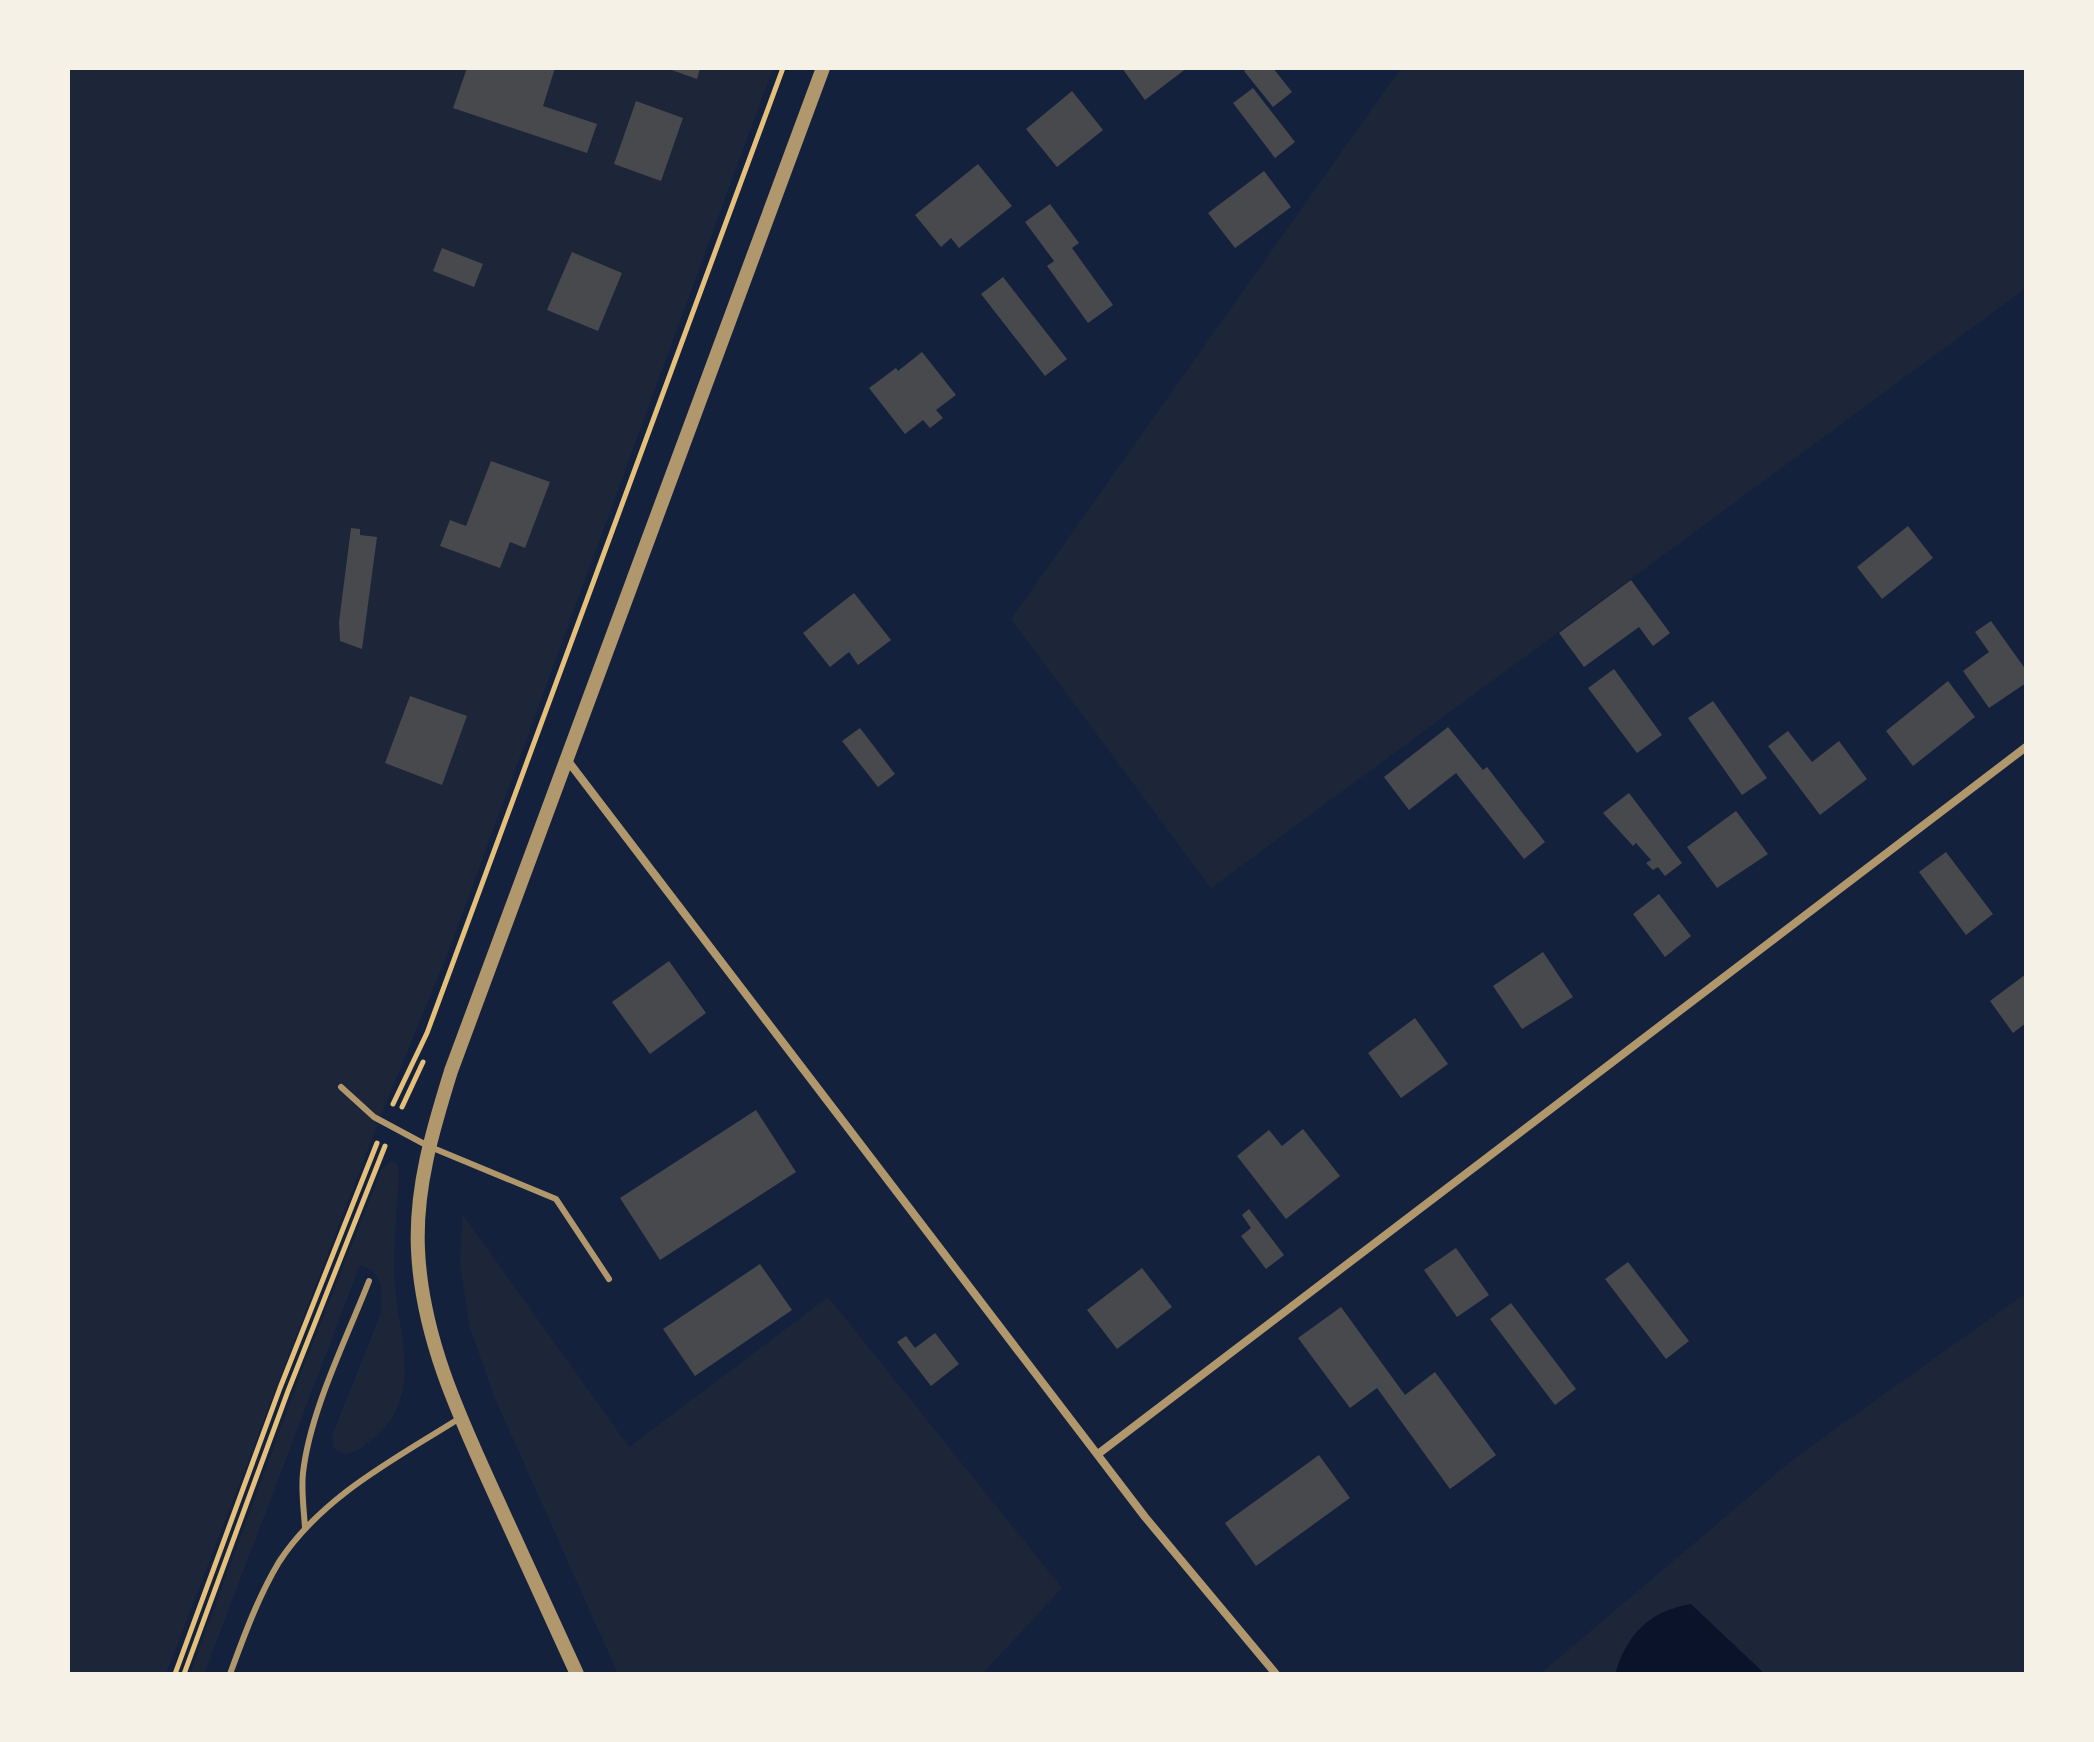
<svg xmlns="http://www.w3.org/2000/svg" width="2094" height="1742" font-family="'Asap Condensed',sans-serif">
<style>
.green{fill:#1d2539}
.water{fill:#0b132b}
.building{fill:#48494c}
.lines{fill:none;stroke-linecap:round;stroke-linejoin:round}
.path{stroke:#e5c07b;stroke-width:5}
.service{stroke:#b1986c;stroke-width:6}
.minor{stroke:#b1986c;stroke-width:8}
.tertiary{stroke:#b1986c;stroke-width:14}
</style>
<rect width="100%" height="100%" fill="#14213d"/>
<path class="green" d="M 68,68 L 773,68 L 449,950 L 378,1123 L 166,1674 L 68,1674 Z
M 1401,68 L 2026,68 L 2026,288 L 1211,888 L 1011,619 Z
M 391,1161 L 397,1164 L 399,1170 C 398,1204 393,1239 394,1273 C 396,1327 425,1394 377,1435 C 367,1444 358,1451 346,1455 L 334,1448 L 332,1436 L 380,1315 C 383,1293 385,1273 360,1265 L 204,1674 L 190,1674 L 302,1371 L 382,1169 Z
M 463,1215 L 629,1447 L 828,1297 L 1062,1588 L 982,1674 L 618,1674 L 494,1396 L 470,1328 L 460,1264 Z
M 2026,1293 L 2026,1674 L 1540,1674 L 1796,1457 Z"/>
<path class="water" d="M 1691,1604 L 1765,1674 L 1615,1674 C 1627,1634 1649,1611 1691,1604 Z"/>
<path class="building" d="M 467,68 L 555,68 L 543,106 L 597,124 L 587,153 L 453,108 Z
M 666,68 L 700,68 L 697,79 Z
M 1122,68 L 1187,68 L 1145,100 Z
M 1248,68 L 1273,68 L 1292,92 L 1273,107 L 1244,71 Z
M 1253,88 L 1295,142 L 1275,158 L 1233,103 Z
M 1072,91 L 1103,130 L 1057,167 L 1026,129 Z
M 636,101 L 683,118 L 661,181 L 614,164 Z
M 978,164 L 1012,206 L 959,248 L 951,238 L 941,247 L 915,215 Z
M 1264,171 L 1291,207 L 1235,248 L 1208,213 Z
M 1050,204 L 1079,243 L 1072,248 L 1113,305 L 1088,323 L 1047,266 L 1054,261 L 1025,222 Z
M 442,248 L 483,264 L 474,287 L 433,271 Z
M 572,252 L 622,273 L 598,331 L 547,310 Z
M 1003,277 L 1067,359 L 1045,376 L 981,294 Z
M 922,352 L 956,395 L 936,410 L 943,418 L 930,428 L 923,420 L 905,434 L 869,388 L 896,368 L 898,371 Z
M 491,461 L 550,482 L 525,548 L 510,542 L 500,568 L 440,546 L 450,520 L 466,526 Z
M 1908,526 L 1933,558 L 1882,599 L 1857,567 Z
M 351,528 L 360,529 L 360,535 L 377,537 L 362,649 L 340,641 L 339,622 Z
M 1631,580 L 1670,633 L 1653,646 L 1639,627 L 1584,667 L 1559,633 Z
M 854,593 L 891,640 L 858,665 L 849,652 L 830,667 L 803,633 Z
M 1991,621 L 2026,670 L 2026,683 L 1989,708 L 1963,671 L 1989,652 L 1975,632 Z
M 1614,669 L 1662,735 L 1637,753 L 1588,688 Z
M 1948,681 L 1975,717 L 1913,766 L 1886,731 Z
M 410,696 L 467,716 L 442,785 L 385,763 Z
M 1713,701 L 1767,778 L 1742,795 L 1688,718 Z
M 1448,727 L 1483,770 L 1487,767 L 1545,842 L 1524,859 L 1456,773 L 1409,810 L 1384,777 Z
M 860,728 L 895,774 L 878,787 L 842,741 Z
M 1788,731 L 1812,762 L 1839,741 L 1867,779 L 1820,815 L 1768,746 Z
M 1629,793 L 1682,863 L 1665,876 L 1658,867 L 1653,870 L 1646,863 L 1651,860 L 1636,843 L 1633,846 L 1603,813 Z
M 1736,811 L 1768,854 L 1717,888 L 1687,847 Z
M 1946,852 L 1993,914 L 1966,935 L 1919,872 Z
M 1659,894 L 1691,936 L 1665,957 L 1633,914 Z
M 1543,952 L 1573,997 L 1522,1029 L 1493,986 Z
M 669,961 L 706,1013 L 650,1054 L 612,1002 Z
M 2026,974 L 2026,1023 L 2013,1033 L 1990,1001 Z
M 1415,1018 L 1448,1064 L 1401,1098 L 1368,1053 Z
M 756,1110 L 796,1172 L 660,1260 L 620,1198 Z
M 1303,1129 L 1340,1176 L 1286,1219 L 1237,1156 L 1269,1130 L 1282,1146 Z
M 1249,1209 L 1284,1255 L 1266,1269 L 1241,1236 L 1251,1228 L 1242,1215 Z
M 1456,1248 L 1489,1295 L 1457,1317 L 1424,1270 Z
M 1628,1262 L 1689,1341 L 1666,1359 L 1605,1279 Z
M 760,1264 L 792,1310 L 695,1376 L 663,1329 Z
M 1142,1268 L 1172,1307 L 1117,1349 L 1087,1310 Z
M 1511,1303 L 1576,1389 L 1555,1405 L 1490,1319 Z
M 1341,1307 L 1405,1395 L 1435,1372 L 1496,1455 L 1450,1489 L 1377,1388 L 1350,1408 L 1298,1338 Z
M 935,1333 L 959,1364 L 931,1386 L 897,1342 L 906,1336 L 915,1348 Z
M 1319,1455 L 1350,1498 L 1256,1566 L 1225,1523 Z"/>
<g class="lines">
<path class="path" d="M 393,1104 L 427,1033 L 783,68
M 402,1107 L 423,1062
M 175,1674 L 280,1388 L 377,1143
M 184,1674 L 288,1391 L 385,1146"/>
<path class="service" d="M 341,1087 L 374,1117 L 428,1146 L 556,1199 L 609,1279
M 305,1528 C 304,1510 301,1491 303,1473 C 310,1411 346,1340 369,1281
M 230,1674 C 244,1636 258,1597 279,1562 C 322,1496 395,1459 460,1418"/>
<path class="minor" d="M 568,761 L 1145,1517 L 1276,1674
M 1098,1454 L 2026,747"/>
<path class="tertiary" d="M 577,1674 C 550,1615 523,1556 496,1497 C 460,1418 422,1338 418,1250 C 415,1188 433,1129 451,1071 L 823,68"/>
</g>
<rect width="2094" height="1742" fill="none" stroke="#f6f1e7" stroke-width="140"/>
</svg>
